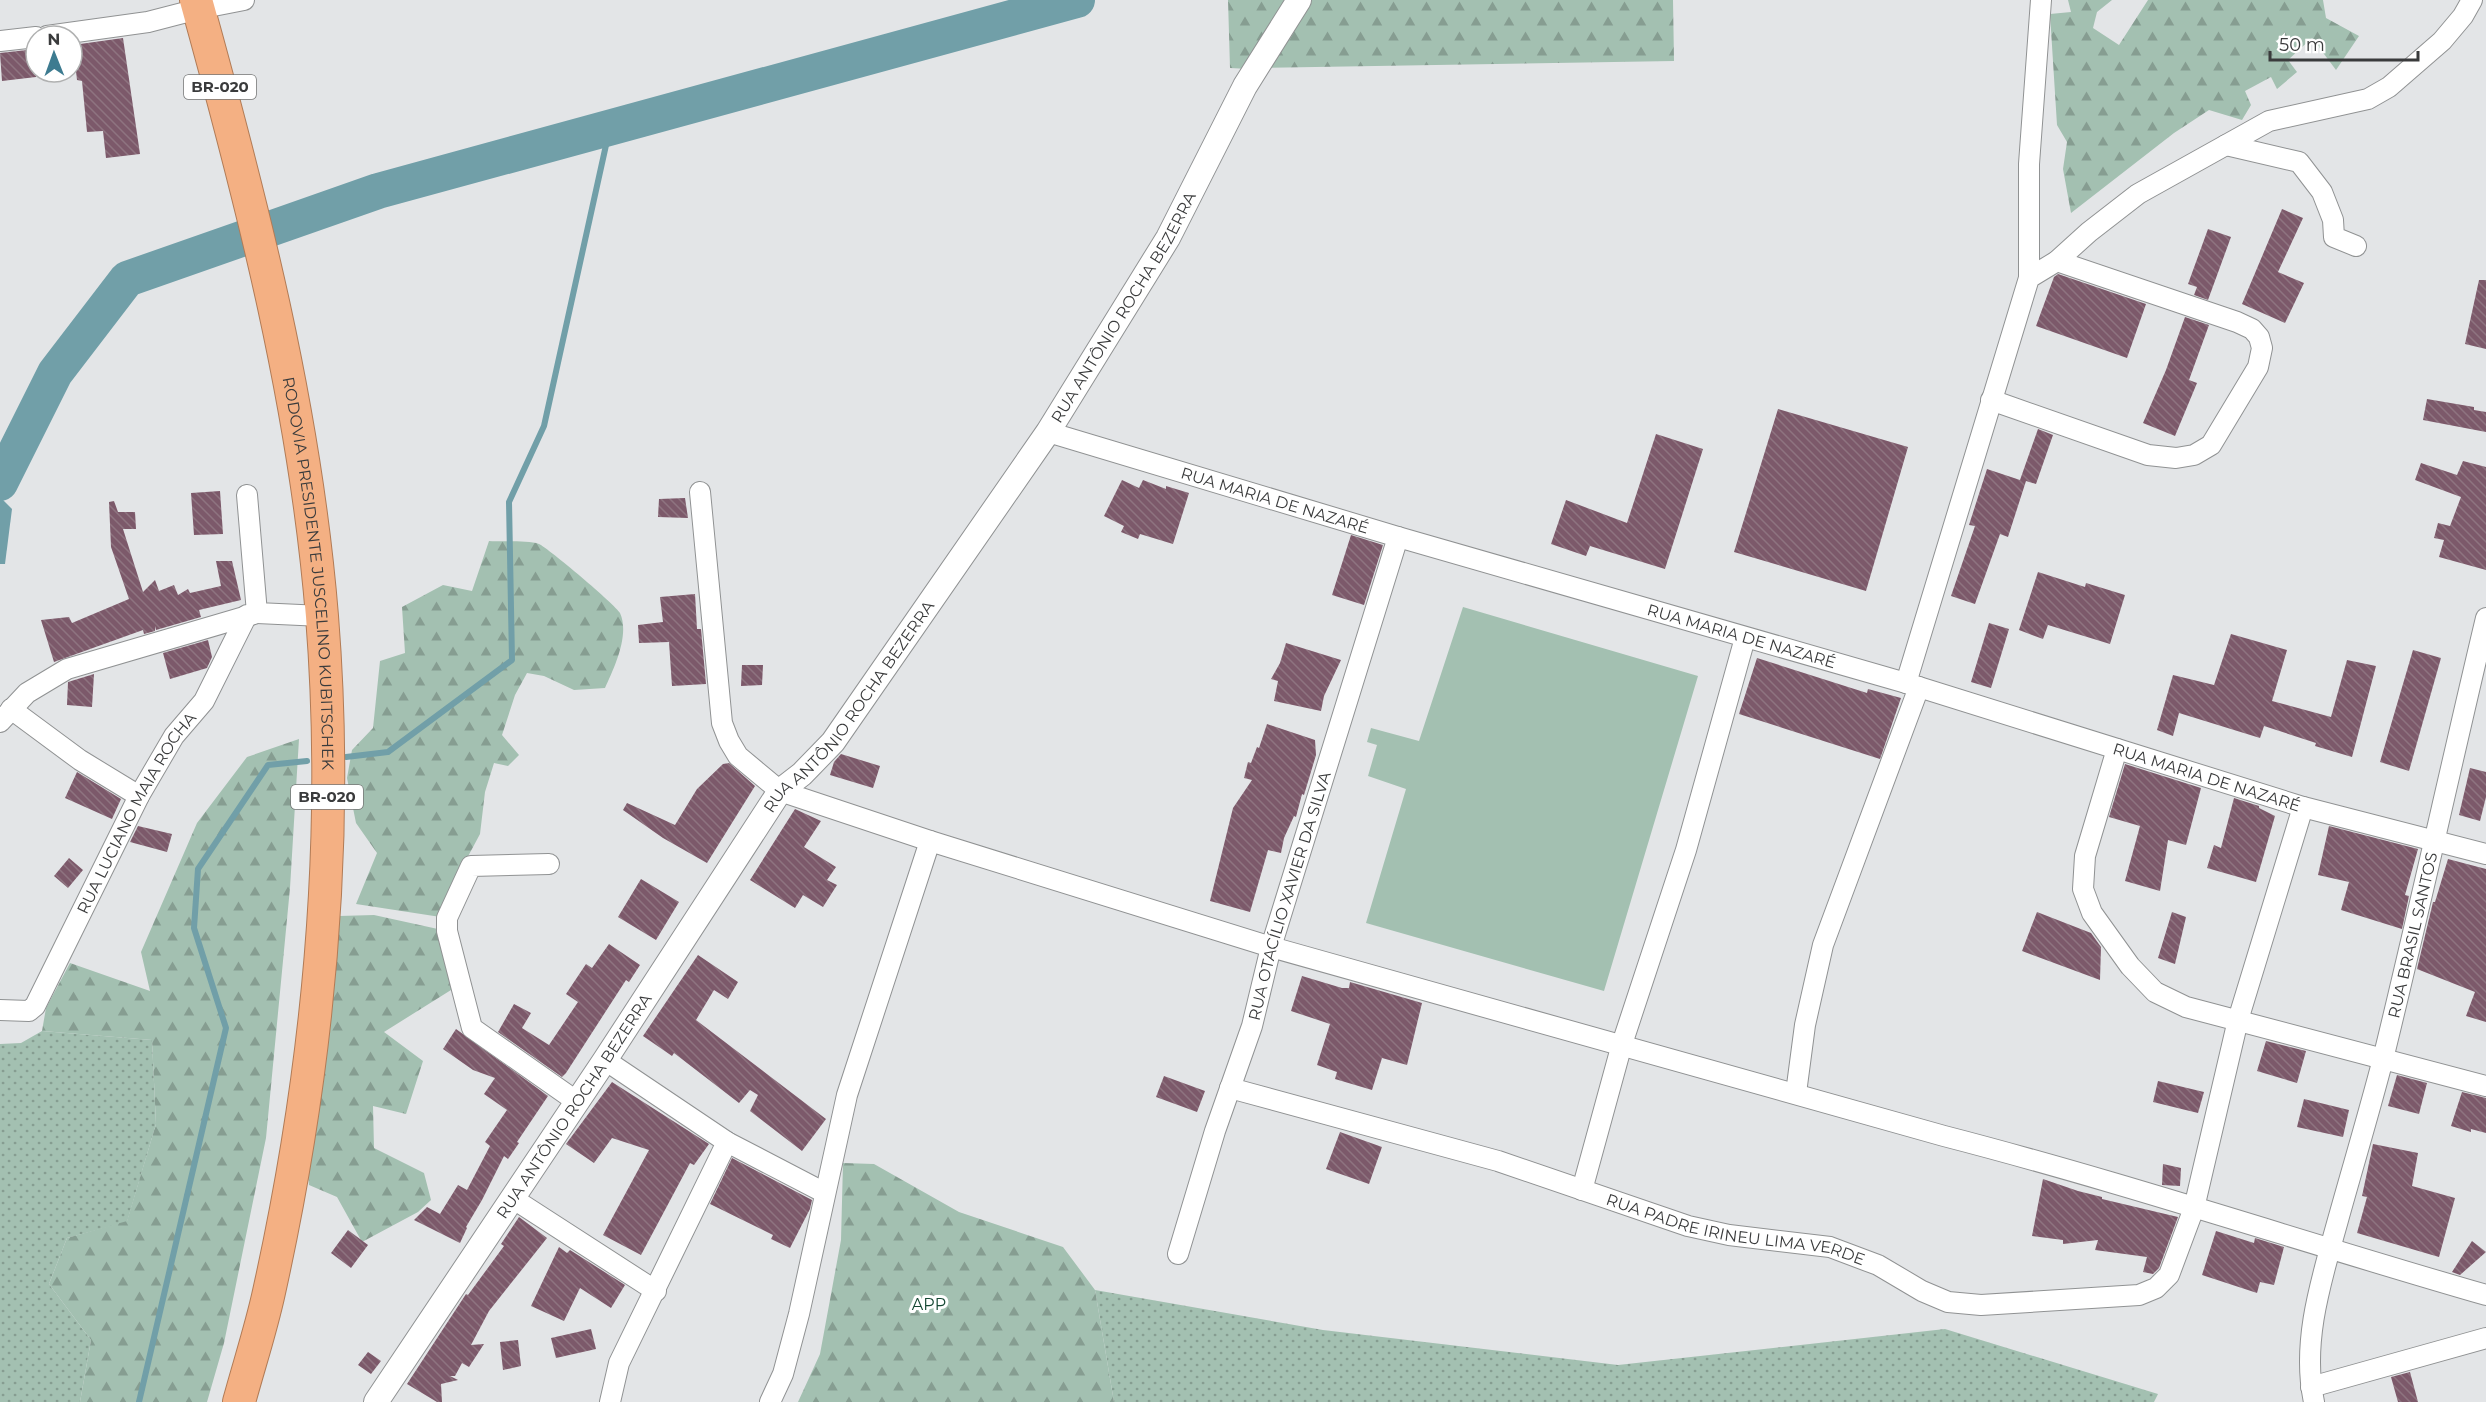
<svg xmlns="http://www.w3.org/2000/svg" width="2486" height="1402" font-family="Montserrat,sans-serif">
<style>
.grass{fill:url(#grass-dots)}
.forest{fill:url(#forest-firs)}
.garden{fill:#a3c0b1}
.water{fill:#719fa8}
.lines{fill:none;stroke-linecap:round;stroke-linejoin:round}
.stream{stroke:#719fa8;stroke-width:6}
.river{stroke:#719fa8;stroke-width:36}
.building{fill:url(#building-back-hatch)}
.minor-casing{stroke:#909293;stroke-width:22}
.tertiary-casing{stroke:#909293;stroke-width:26}
.trunk-casing{stroke:#b17b56;stroke-width:34}
.minor{stroke:#fff;stroke-width:20}
.tertiary{stroke:#fff;stroke-width:24}
.trunk{stroke:#f4b083;stroke-width:32}
.labels{text-anchor:middle;stroke-width:6;stroke-linejoin:round;paint-order:stroke}
.shield{fill:#fff;stroke:#757676;stroke-width:1.5}
.shield-label{font-size:15px;font-weight:bold;fill:#3a3b3c}
.street-label{font-size:16px;fill:#3a3b3c;stroke:#fff}
.park-label{font-size:16px;fill:#144732;stroke:#fff}
</style>
<defs>
<pattern id="grass-dots" width="8" height="8" patternUnits="userSpaceOnUse" patternTransform="scale(1.5)"><rect width="8" height="8" fill="#a3c0b1"/><path d="M2 2h.1M6 6h.1" fill="none" stroke="#869d91" stroke-width="1.8" stroke-linecap="round"/></pattern>
<pattern id="forest-firs" width="22" height="20" patternUnits="userSpaceOnUse" patternTransform="scale(1.5)"><rect width="22" height="20" fill="#a3c0b1"/><path d="M5 1l3.5 6h-7zM16 11l3.5 6h-7z" fill="#869d91"/></pattern>
<pattern id="building-back-hatch" width="6" height="6" patternUnits="userSpaceOnUse" patternTransform="scale(1.5)"><rect width="6" height="6" fill="#7c596a"/><path d="M-1 5l2 2M0 0l6 6M5-1l2 2" fill="none" stroke="#8e7480"/></pattern>
</defs>
<rect width="100%" height="100%" fill="#e3e5e7"/>
<path class="grass" d="M 42,1031 L 152,1040 L 156,1124 L 127,1222 L 67,1238 L 49,1284 L 91,1340 L 80,1402 L 0,1402 L 0,1044 L 21,1043 Z
M 1095,1290 L 1323,1330 L 1618,1365 L 1945,1329 L 2158,1394 L 2154,1402 L 1114,1402 Z"/>
<path class="forest" d="M 1228,0 L 1293,0 L 1249,69 L 1230,68 Z
M 1305,0 L 1673,0 L 1674,61 L 1262,68 Z
M 2068,0 L 2112,0 L 2097,12 L 2093,28 L 2119,45 L 2148,0 L 2323,0 L 2326,18 L 2359,36 L 2336,70 L 2312,38 L 2288,60 L 2297,72 L 2277,89 L 2271,77 L 2245,91 L 2251,105 L 2242,120 L 2209,110 L 2174,133 L 2071,213 L 2063,169 L 2067,142 L 2057,125 L 2050,14 L 2071,12 Z
M 489,541 C 501,542 528,540 539,544 C 548,548 616,605 620,613 C 630,635 614,668 605,688 L 574,690 L 544,676 L 527,673 L 515,695 L 502,735 L 519,755 L 508,766 L 494,763 L 485,792 L 480,834 L 465,862 L 447,918 L 356,904 L 377,853 L 356,823 L 347,778 L 352,750 L 373,728 L 380,661 L 405,653 L 402,607 L 443,585 L 472,591 Z
M 299,739 L 290,888 L 266,1138 L 224,1343 L 207,1402 L 80,1402 L 91,1340 L 49,1284 L 67,1238 L 127,1221 L 156,1124 L 152,1040 L 42,1031 L 46,1008 L 70,963 L 150,991 L 141,952 L 197,823 L 247,757 Z
M 374,915 L 447,931 L 459,985 L 384,1032 L 423,1061 L 406,1114 L 373,1106 L 374,1148 L 424,1173 L 431,1200 L 418,1212 L 362,1242 L 337,1197 L 309,1185 L 303,1114 L 325,1025 L 339,916 Z
M 843,1163 L 874,1164 L 959,1212 L 1063,1247 L 1095,1290 L 1114,1402 L 798,1402 L 820,1354 L 841,1240 Z"/>
<path class="garden" d="M 1463,607 L 1698,676 L 1604,991 L 1366,923 L 1406,789 L 1368,776 L 1377,745 L 1367,742 L 1371,728 L 1419,741 Z"/>
<path class="water" d="M 0,497 L 12,509 L 5,564 L 0,564 Z"/>
<g class="lines">
<path class="stream" d="M 346,757 L 388,752 L 512,660 L 509,502 L 544,426 L 610,127
M 139,1402 L 226,1028 L 194,928 L 198,869 L 268,765 L 307,761"/>
<path class="river" d="M 0,483 L 55,373 L 127,279 L 378,191 L 1077,0"/>
</g>
<path class="building" d="M 123,38 L 140,154 L 106,158 L 103,131 L 87,132 L 82,81 L 77,80 L 73,45 Z
M 36,49 L 36,77 L 2,81 L 0,53 Z
M 2282,209 L 2303,218 L 2278,272 L 2304,283 L 2285,323 L 2242,304 Z
M 2208,229 L 2231,237 L 2208,300 L 2194,295 L 2197,287 L 2188,284 Z
M 2058,274 L 2146,304 L 2127,358 L 2036,326 L 2054,277 Z
M 2479,280 L 2486,280 L 2486,349 L 2465,344 Z
M 2185,317 L 2209,325 L 2189,380 L 2197,383 L 2175,436 L 2143,423 L 2166,370 Z
M 2427,399 L 2474,407 L 2474,410 L 2486,412 L 2486,432 L 2423,420 Z
M 1778,409 L 1908,447 L 1866,591 L 1734,552 Z
M 2038,429 L 2053,435 L 2036,484 L 2026,481 L 2008,537 L 2000,534 L 1975,604 L 1951,596 L 1975,526 L 1969,525 L 1987,469 L 2020,480 Z
M 1656,434 L 1703,449 L 1665,569 L 1590,546 L 1586,556 L 1551,544 L 1566,500 L 1627,523 Z
M 2463,461 L 2486,467 L 2486,570 L 2439,557 L 2444,540 L 2434,538 L 2438,523 L 2450,526 L 2461,497 L 2415,480 L 2421,463 L 2457,475 Z
M 1122,480 L 1139,488 L 1143,480 L 1166,489 L 1166,486 L 1189,493 L 1173,544 L 1140,534 L 1138,539 L 1121,532 L 1124,526 L 1104,516 Z
M 220,491 L 223,534 L 194,535 L 191,493 Z
M 685,498 L 688,518 L 658,517 L 659,499 Z
M 114,501 L 118,512 L 135,512 L 136,529 L 123,529 L 143,592 L 155,580 L 159,591 L 174,585 L 178,595 L 188,589 L 190,593 L 221,586 L 216,561 L 232,561 L 241,600 L 199,610 L 201,617 L 156,630 L 155,626 L 155,631 L 144,634 L 143,630 L 54,662 L 41,620 L 69,617 L 72,623 L 129,599 L 111,547 L 109,502 Z
M 1351,535 L 1383,545 L 1364,605 L 1332,595 Z
M 2038,572 L 2085,587 L 2086,583 L 2125,595 L 2110,644 L 2048,625 L 2043,639 L 2019,630 Z
M 695,594 L 697,629 L 701,629 L 706,684 L 672,686 L 669,642 L 639,643 L 638,625 L 663,622 L 660,597 Z
M 1989,623 L 2009,629 L 1991,688 L 1971,682 Z
M 2231,634 L 2287,650 L 2272,701 L 2331,717 L 2347,660 L 2376,666 L 2352,757 L 2315,746 L 2316,743 L 2264,726 L 2260,738 L 2179,713 L 2173,736 L 2157,730 L 2173,675 L 2214,685 Z
M 208,640 L 212,657 L 207,668 L 170,679 L 163,653 Z
M 1286,643 L 1341,660 L 1324,696 L 1321,711 L 1274,701 L 1278,681 L 1271,679 L 1280,663 Z
M 2413,650 L 2441,658 L 2409,771 L 2380,762 Z
M 1757,658 L 1867,693 L 1868,689 L 1901,698 L 1880,759 L 1739,714 Z
M 742,665 L 763,665 L 762,685 L 741,686 Z
M 94,674 L 92,707 L 67,705 L 68,682 Z
M 1267,724 L 1315,740 L 1316,755 L 1304,795 L 1302,794 L 1296,817 L 1294,816 L 1284,838 L 1281,853 L 1268,850 L 1250,912 L 1210,901 L 1233,808 L 1252,780 L 1244,778 L 1248,762 L 1251,763 L 1257,747 L 1259,748 Z
M 841,754 L 880,766 L 873,788 L 830,775 L 834,762 Z
M 729,763 L 755,786 L 707,863 L 663,838 L 623,810 L 627,803 L 675,825 L 697,789 L 723,764 Z
M 2125,764 L 2201,788 L 2186,845 L 2168,840 L 2160,891 L 2125,881 L 2140,826 L 2109,817 Z
M 2470,768 L 2486,772 L 2486,797 L 2480,821 L 2459,815 Z
M 77,772 L 121,799 L 112,819 L 65,798 Z
M 2234,798 L 2259,806 L 2259,808 L 2275,816 L 2256,882 L 2207,868 L 2214,845 L 2221,848 Z
M 795,809 L 821,821 L 804,847 L 836,867 L 827,880 L 837,885 L 823,907 L 803,895 L 795,908 L 750,880 Z
M 138,826 L 172,834 L 167,852 L 130,842 Z
M 2329,826 L 2418,849 L 2405,895 L 2409,896 L 2402,929 L 2341,910 L 2349,882 L 2318,875 Z
M 69,858 L 83,870 L 68,888 L 54,876 Z
M 2448,859 L 2486,869 L 2486,1022 L 2466,1016 L 2475,992 L 2417,969 L 2433,902 L 2435,902 Z
M 641,879 L 679,902 L 656,940 L 618,917 Z
M 2037,912 L 2091,933 L 2101,947 L 2100,980 L 2022,951 Z
M 2172,912 L 2186,917 L 2175,964 L 2158,958 Z
M 609,944 L 640,965 L 629,982 L 626,980 L 566,1073 L 562,1077 L 498,1032 L 514,1004 L 531,1013 L 522,1028 L 549,1045 L 578,1002 L 566,994 L 586,964 L 592,968 Z
M 698,955 L 738,982 L 728,999 L 714,990 L 696,1020 L 826,1119 L 802,1151 L 750,1111 L 758,1095 L 750,1090 L 739,1103 L 674,1053 L 672,1056 L 643,1036 Z
M 1302,976 L 1342,988 L 1349,988 L 1350,982 L 1422,1003 L 1407,1065 L 1382,1058 L 1372,1090 L 1335,1079 L 1337,1072 L 1317,1065 L 1330,1024 L 1291,1011 Z
M 456,1029 L 548,1096 L 517,1142 L 519,1143 L 508,1159 L 504,1156 L 482,1200 L 466,1227 L 467,1228 L 460,1243 L 414,1220 L 427,1207 L 440,1214 L 458,1185 L 467,1190 L 490,1146 L 485,1142 L 507,1110 L 484,1094 L 495,1078 L 473,1070 L 443,1049 Z
M 2266,1041 L 2306,1051 L 2297,1083 L 2257,1071 Z
M 2397,1075 L 2427,1083 L 2419,1114 L 2388,1106 Z
M 1164,1076 L 1205,1091 L 1197,1112 L 1156,1097 Z
M 2158,1081 L 2204,1092 L 2198,1113 L 2153,1102 Z
M 612,1082 L 709,1144 L 694,1165 L 690,1163 L 641,1255 L 603,1235 L 649,1150 L 612,1138 L 594,1163 L 566,1144 Z
M 2462,1092 L 2486,1098 L 2486,1133 L 2471,1129 L 2471,1132 L 2451,1126 Z
M 2304,1099 L 2349,1110 L 2343,1137 L 2297,1127 Z
M 1340,1132 L 1382,1147 L 1369,1184 L 1326,1169 Z
M 2373,1144 L 2418,1153 L 2412,1186 L 2455,1198 L 2439,1257 L 2357,1233 L 2367,1197 L 2362,1196 Z
M 732,1158 L 812,1200 L 810,1209 L 790,1248 L 771,1239 L 773,1235 L 710,1204 Z
M 2163,1164 L 2181,1168 L 2180,1186 L 2162,1185 Z
M 2043,1179 L 2078,1191 L 2102,1197 L 2102,1199 L 2178,1217 L 2159,1268 L 2153,1274 L 2143,1272 L 2147,1257 L 2095,1250 L 2098,1240 L 2063,1244 L 2063,1240 L 2032,1236 Z
M 519,1217 L 547,1238 L 489,1311 L 471,1345 L 484,1344 L 469,1367 L 462,1363 L 455,1376 L 450,1376 L 458,1380 L 441,1384 L 442,1402 L 437,1402 L 407,1384 L 466,1294 L 468,1295 L 504,1246 L 501,1244 Z
M 348,1230 L 368,1245 L 351,1268 L 331,1253 Z
M 2216,1231 L 2254,1243 L 2255,1238 L 2284,1247 L 2274,1285 L 2260,1282 L 2257,1293 L 2202,1275 Z
M 2472,1241 L 2486,1252 L 2460,1275 L 2452,1272 Z
M 559,1247 L 567,1253 L 570,1250 L 625,1285 L 611,1308 L 580,1288 L 564,1321 L 531,1306 Z
M 591,1329 L 596,1349 L 556,1358 L 551,1338 Z
M 518,1340 L 521,1366 L 503,1370 L 500,1342 Z
M 368,1352 L 381,1361 L 371,1374 L 358,1365 Z
M 2410,1372 L 2418,1402 L 2398,1402 L 2391,1377 Z"/>
<g class="lines">
<defs>
<g id="minor">
<path d="M 47,36 L 148,22 L 198,9 L 244,0"/>
<path d="M 0,41 L 36,37"/>
<path d="M 2226,145 L 2299,162 L 2322,192 L 2333,220 L 2334,237 L 2356,246"/>
<path d="M 2029,278 L 2029,164 L 2041,0"/>
<path d="M 1991,400 L 2148,455 L 2176,458 L 2194,455 L 2211,445 L 2258,367 L 2262,348 L 2259,337 L 2252,329 L 2237,322 L 2057,261"/>
<path id="s1" d="M 1048,432 L 1398,537 L 1906,683 L 2303,807 L 2486,854"/>
<path d="M 700,492 L 722,723 L 729,741 L 738,756 L 780,791 L 930,841 L 1271,947 L 1944,1136 C 2126,1183 2305,1243 2486,1295"/>
<path d="M 247,495 L 257,613 L 322,616"/>
<path d="M 1906,683 L 2029,278 L 2057,261 L 2089,232 L 2138,194 L 2269,121 L 2368,99 L 2389,87 L 2442,41 L 2463,16 L 2472,0"/>
<path d="M 11,709 L 80,760 L 139,796"/>
<path d="M 0,722 L 27,693 L 67,669 L 254,614"/>
<path d="M 2117,749 L 2085,856 L 2083,889 L 2092,913 L 2130,966 L 2155,992 L 2186,1007 L 2486,1086"/>
<path d="M 549,864 L 471,866 L 447,918 L 447,931 L 472,1028 L 576,1101"/>
<path id="s2" d="M 0,1010 L 29,1011 L 35,1006 L 139,796 L 174,736 L 204,701 L 247,615"/>
<path d="M 605,1060 L 727,1142 L 825,1193"/>
<path id="s3" d="M 1230,1088 L 1498,1161 L 1688,1226 L 1729,1235 L 1830,1247 L 1878,1265 L 1922,1291 L 1948,1302 L 1981,1305 L 2139,1295 L 2156,1288 L 2169,1275 L 2194,1208 L 2238,1020 L 2303,807"/>
<path d="M 1796,1093 L 1805,1025 L 1823,945 L 1919,687"/>
<path d="M 1582,1190 L 1622,1044 L 1686,850 L 1745,638"/>
<path d="M 512,1198 L 656,1291"/>
<path id="s4" d="M 1178,1254 L 1215,1131 L 1252,1026 L 1271,947 L 1398,537"/>
<path d="M 2311,1387 L 2486,1338"/>
<path d="M 610,1402 L 619,1363 L 727,1142"/>
<path d="M 770,1402 L 783,1374 L 799,1314 L 847,1095 L 930,841"/>
<path id="s5" d="M 2314,1402 C 2301,1341 2322,1278 2338,1220 C 2353,1166 2369,1113 2383,1059 C 2419,912 2451,765 2486,618"/>
</g>
<g id="tertiary">
<path id="s6" d="M 376,1402 L 605,1060 L 780,791 L 802,774 L 833,742 L 1048,432 L 1168,238 L 1245,86 L 1299,0"/>
</g>
<g id="trunk">
<path id="s7" d="M 196,0 C 252,202 305,406 322,616 C 340,842 318,1071 269,1292 C 261,1329 249,1365 239,1402"/>
</g>
</defs>
<use href="#minor" class="minor-casing"/>
<use href="#tertiary" class="tertiary-casing"/>
<use href="#trunk" class="trunk-casing"/>
<use href="#minor" class="minor"/>
<use href="#tertiary" class="tertiary"/>
<use href="#trunk" class="trunk"/>
</g>
<g class="labels">
<g class="shield">
<rect x="184" y="75" width="72" height="24" rx="4.5"/>
<rect x="291" y="785" width="72" height="24" rx="4.5"/>
</g>
<g class="shield-label">
<text x="220" y="92">BR-020</text>
<text x="327" y="802">BR-020</text>
</g>
<g class="street-label">
<text dy="6" stroke="none"><textPath href="#s6" startOffset="1328">RUA ANTÔNIO ROCHA BEZERRA</textPath></text>
<text dy="6" stroke="none"><textPath href="#s1" startOffset="237">RUA MARIA DE NAZARÉ</textPath></text>
<text dy="6" stroke="none"><textPath href="#s7" startOffset="586">RODOVIA PRESIDENTE JUSCELINO KUBITSCHEK</textPath></text>
<text dy="6" stroke="none"><textPath href="#s1" startOffset="723">RUA MARIA DE NAZARÉ</textPath></text>
<text dy="6" stroke="none"><textPath href="#s6" startOffset="842">RUA ANTÔNIO ROCHA BEZERRA</textPath></text>
<text dy="6" stroke="none"><textPath href="#s1" startOffset="1209">RUA MARIA DE NAZARÉ</textPath></text>
<text dy="6" stroke="none"><textPath href="#s2" startOffset="255">RUA LUCIANO MAIA ROCHA</textPath></text>
<text dy="6" stroke="none"><textPath href="#s4" startOffset="375">RUA OTACÍLIO XAVIER DA SILVA</textPath></text>
<text dy="6" stroke="none"><textPath href="#s5" startOffset="480">RUA BRASIL SANTOS</textPath></text>
<text dy="6" stroke="none"><textPath href="#s6" startOffset="356">RUA ANTÔNIO ROCHA BEZERRA</textPath></text>
<text dy="6" stroke="none"><textPath href="#s3" startOffset="526">RUA PADRE IRINEU LIMA VERDE</textPath></text>
</g>
<g class="park-label">
<text x="929" y="1310">APP</text>
</g>
</g>
<g transform="translate(54 54) rotate(359)"><circle r="28" fill="#ffffff" stroke="#b0b1b1" stroke-width="1.5"/>
<path d="M0-4.5L10 22L0 15L-10 22Z" fill="#3d7b90"/>
<text y="-9" font-size="16" font-weight="bold" text-anchor="middle" fill="#3a3b3c">N</text>
</g>
<path d="M2270 51v9h148v-9" fill="none" stroke="#3a3b3c" stroke-width="3"/>
<text x="2279" y="51" font-size="18" fill="#3a3b3c" stroke="#ffffff" stroke-width="4.5" paint-order="stroke">50 m</text>
</svg>
